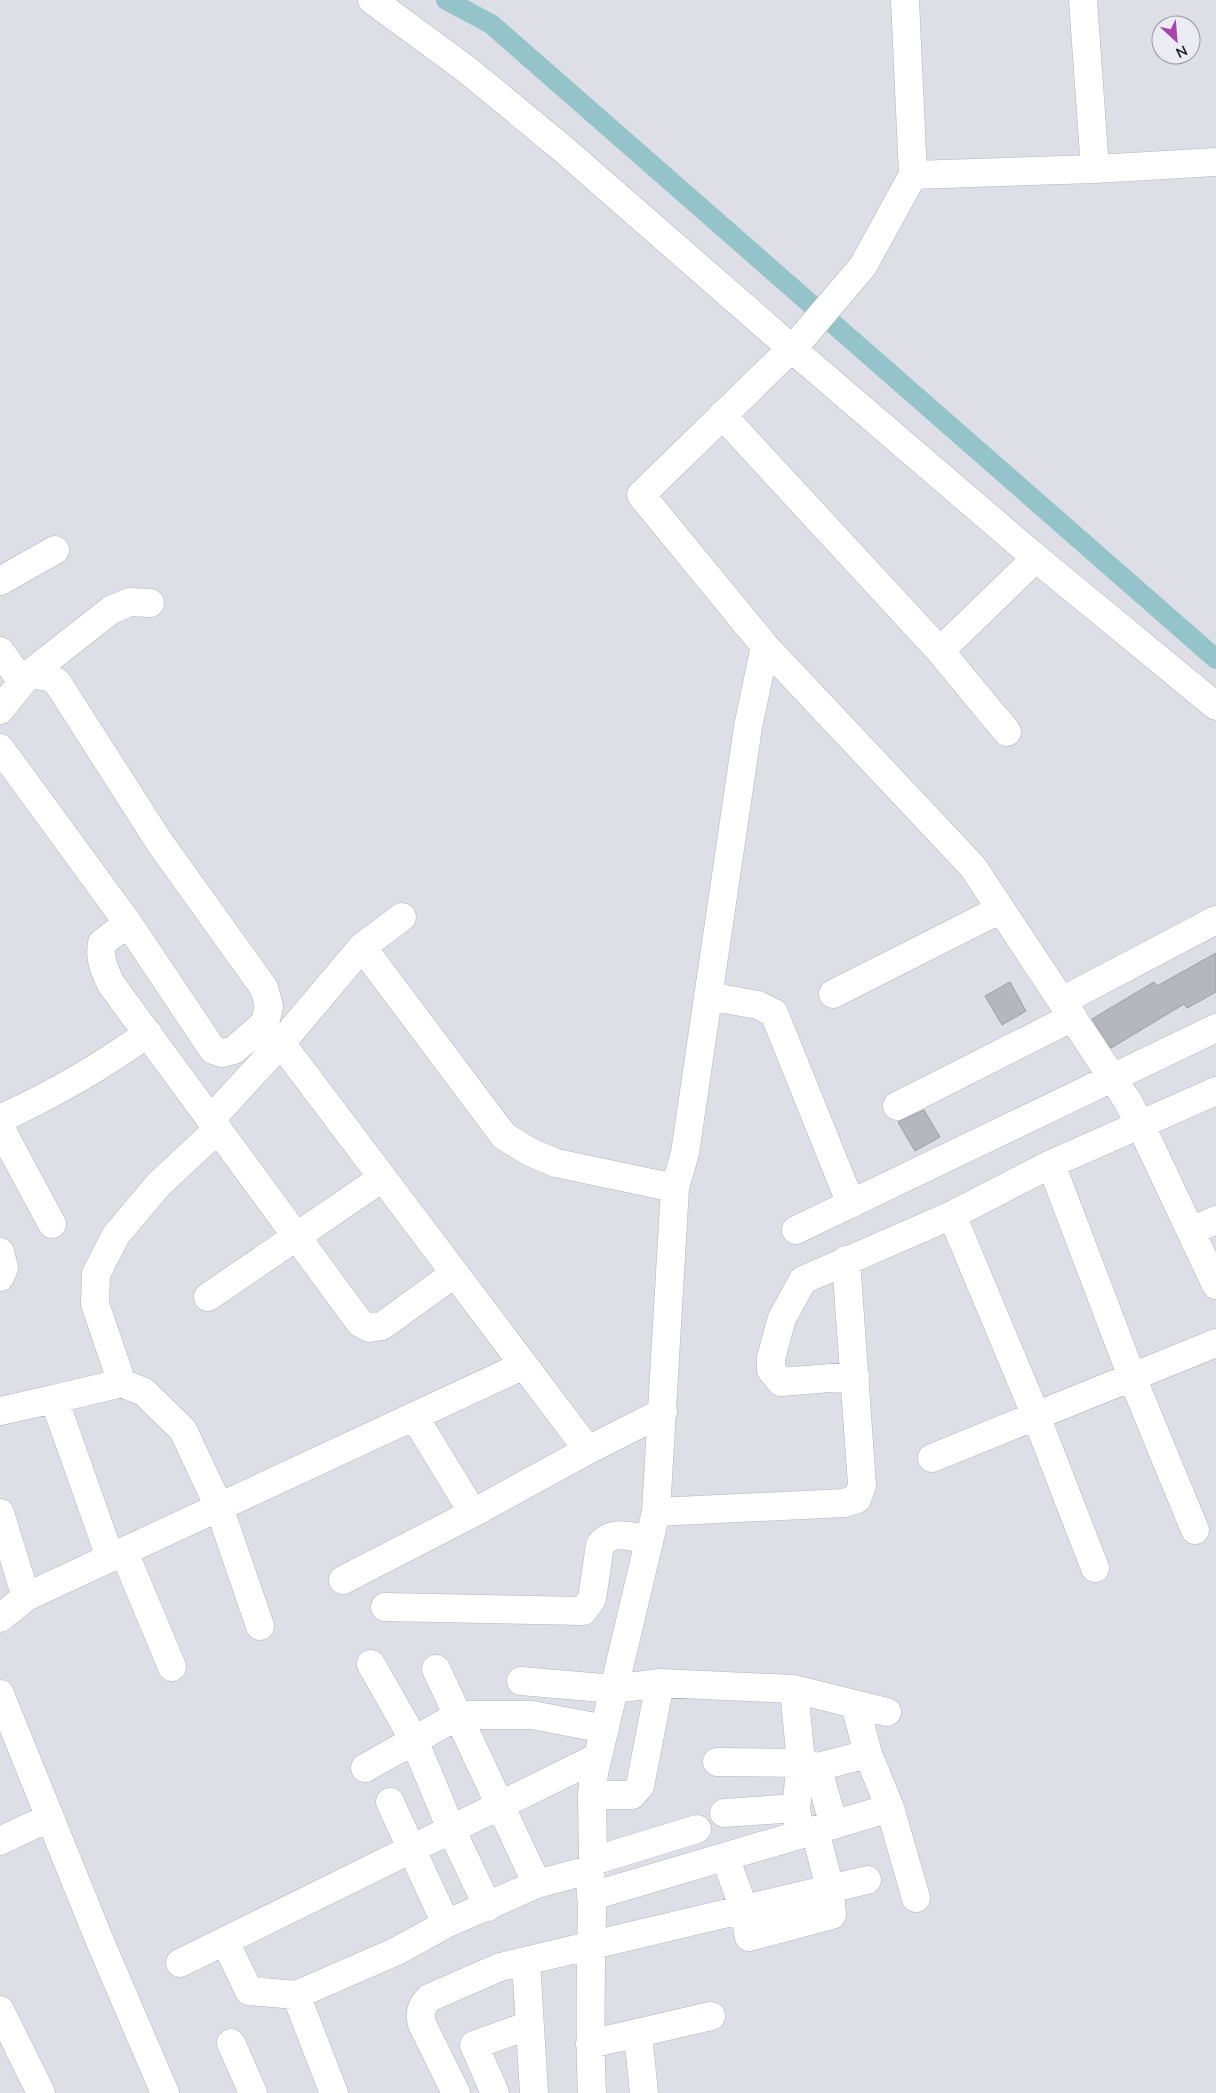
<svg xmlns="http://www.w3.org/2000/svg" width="1216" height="2093" font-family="Mulish,sans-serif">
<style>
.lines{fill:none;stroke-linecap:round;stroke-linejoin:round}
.canal{stroke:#94c3c9;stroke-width:20}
.building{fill:#b6b6bf;stroke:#9e9ea7}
.minor-casing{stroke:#b4b4bc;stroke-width:29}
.minor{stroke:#fff;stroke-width:28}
</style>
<rect width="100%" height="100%" fill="#dedee7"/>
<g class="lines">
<path class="canal" d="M 446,0 L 491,24 L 1216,659"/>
</g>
<path class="building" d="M 1216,953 L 1216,992 L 1187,1008 L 1184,1004 L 1111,1048 L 1092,1019 L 1154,982 L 1157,986 Z
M 1010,982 L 1026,1011 L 1002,1025 L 985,996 Z
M 924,1110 L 940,1137 L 915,1151 L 898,1122 Z"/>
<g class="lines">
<defs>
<path id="minor" d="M 372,0 L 466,69 L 562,148 L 791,348 L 1036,558 L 1216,706
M 905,0 L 913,175 L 1095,169 L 1216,162
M 1083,0 L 1095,169
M 913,175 L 863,266 L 801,339 L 641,495 L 765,646 L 973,867 L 1127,1100 L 1141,1126 L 1216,1285
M 722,415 L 940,651 L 1007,732
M 0,581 L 55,550
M 0,651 L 15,672 L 48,677 L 57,682 L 160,843 L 264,988 L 269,1006 L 265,1023 L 234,1050 L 222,1053 L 213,1050 L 128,923
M 940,651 L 1036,558
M 0,710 L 28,675 L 111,610 L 130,602 L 150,603
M 0,748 L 128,923 L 102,943 C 99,959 104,969 111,984 L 360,1323 L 369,1328 L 382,1326 L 454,1274
M 362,947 L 504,1136 L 530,1152 L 556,1163 L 675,1188
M 833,994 L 1001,909
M 708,996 L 758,1005 L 774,1013 L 851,1204
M 1062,1001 L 1216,920
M 281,1043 L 588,1450 L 663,1412
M 897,1106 L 1073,1017
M 0,1119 C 54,1094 100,1068 148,1033
M 211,1119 L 281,1043 L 362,947 L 402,917
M 0,1127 L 52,1224
M 1051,1164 L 1132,1377 L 1195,1530
M 952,1215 L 1036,1416 L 1095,1568
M 796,1230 L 1216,1028
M 1191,1231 L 1216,1220
M 0,1252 L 4,1268 L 0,1277
M 208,1297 L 382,1178
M 855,1376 L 781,1382 L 771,1370 L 771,1358 L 782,1318 L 803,1280 L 952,1215 L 1051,1164 L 1216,1091
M 122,1383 L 95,1304 L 96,1274 L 116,1235 L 159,1184 L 218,1129
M 0,1411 L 54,1399
M 414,1416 L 473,1513
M 932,1458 L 1216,1343
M 656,1512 L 844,1503 L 857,1499 L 862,1485 L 846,1260
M 0,1513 L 26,1597
M 124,1552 L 172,1667
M 110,1557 L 54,1399 L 122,1383 L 144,1392 L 183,1430 L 219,1507 L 260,1626
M 343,1580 L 473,1513 L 588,1450
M 385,1607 L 583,1611 L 592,1599 L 600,1545 C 612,1529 632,1537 649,1540
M 0,1618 L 26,1597 L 522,1366
M 371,1664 L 414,1740 L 451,1829 L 488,1907
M 436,1669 L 537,1884
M 521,1681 L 614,1689 L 660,1683 L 794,1689 L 887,1712
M 794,1689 L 801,1763 L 796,1808 L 800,1835
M 0,1694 L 99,1939 L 165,2093
M 855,1704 L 868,1754 L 890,1808 L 916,1898
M 717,1762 L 801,1763 L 817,1767 L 868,1754
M 817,1767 L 834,1825
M 365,1768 L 459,1715 L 532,1715 L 605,1729
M 592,1795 L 632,1795 L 640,1786 L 660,1683
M 390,1802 L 446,1924
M 724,1813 L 796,1808
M 0,1841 L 50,1817
M 725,1857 L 744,1909 L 749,1937 L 832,1915 L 830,1888 L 815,1831
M 593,1861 L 697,1829
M 592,1896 L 890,1808
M 225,1941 L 249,1991 L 296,1995 L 397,1951 L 446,1924 L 537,1884 L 589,1870
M 526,1961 L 534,2093
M 180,1963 L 598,1757
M 296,1995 L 334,2093
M 0,2010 L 41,2093
M 638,2034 L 644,2093
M 231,2043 L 253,2093
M 590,2044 L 711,2016
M 456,2093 L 422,2024 C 419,2013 421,2007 429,1998 L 500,1967 L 867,1880
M 495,2093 L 474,2045 L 530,2025
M 592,2093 C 589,2032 591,1971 592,1910 C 592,1894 587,1876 593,1861 L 592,1795 L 594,1773 L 656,1512 L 675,1188 L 685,1153 L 748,727 L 765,646"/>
</defs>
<use href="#minor" class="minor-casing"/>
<use href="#minor" class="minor"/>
</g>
<g transform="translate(1176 40) rotate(154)"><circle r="24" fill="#ebebf4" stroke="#9999a0"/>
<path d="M0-4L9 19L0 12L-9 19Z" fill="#a844aa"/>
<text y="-8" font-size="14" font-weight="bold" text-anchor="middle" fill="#1f1f23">N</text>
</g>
</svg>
